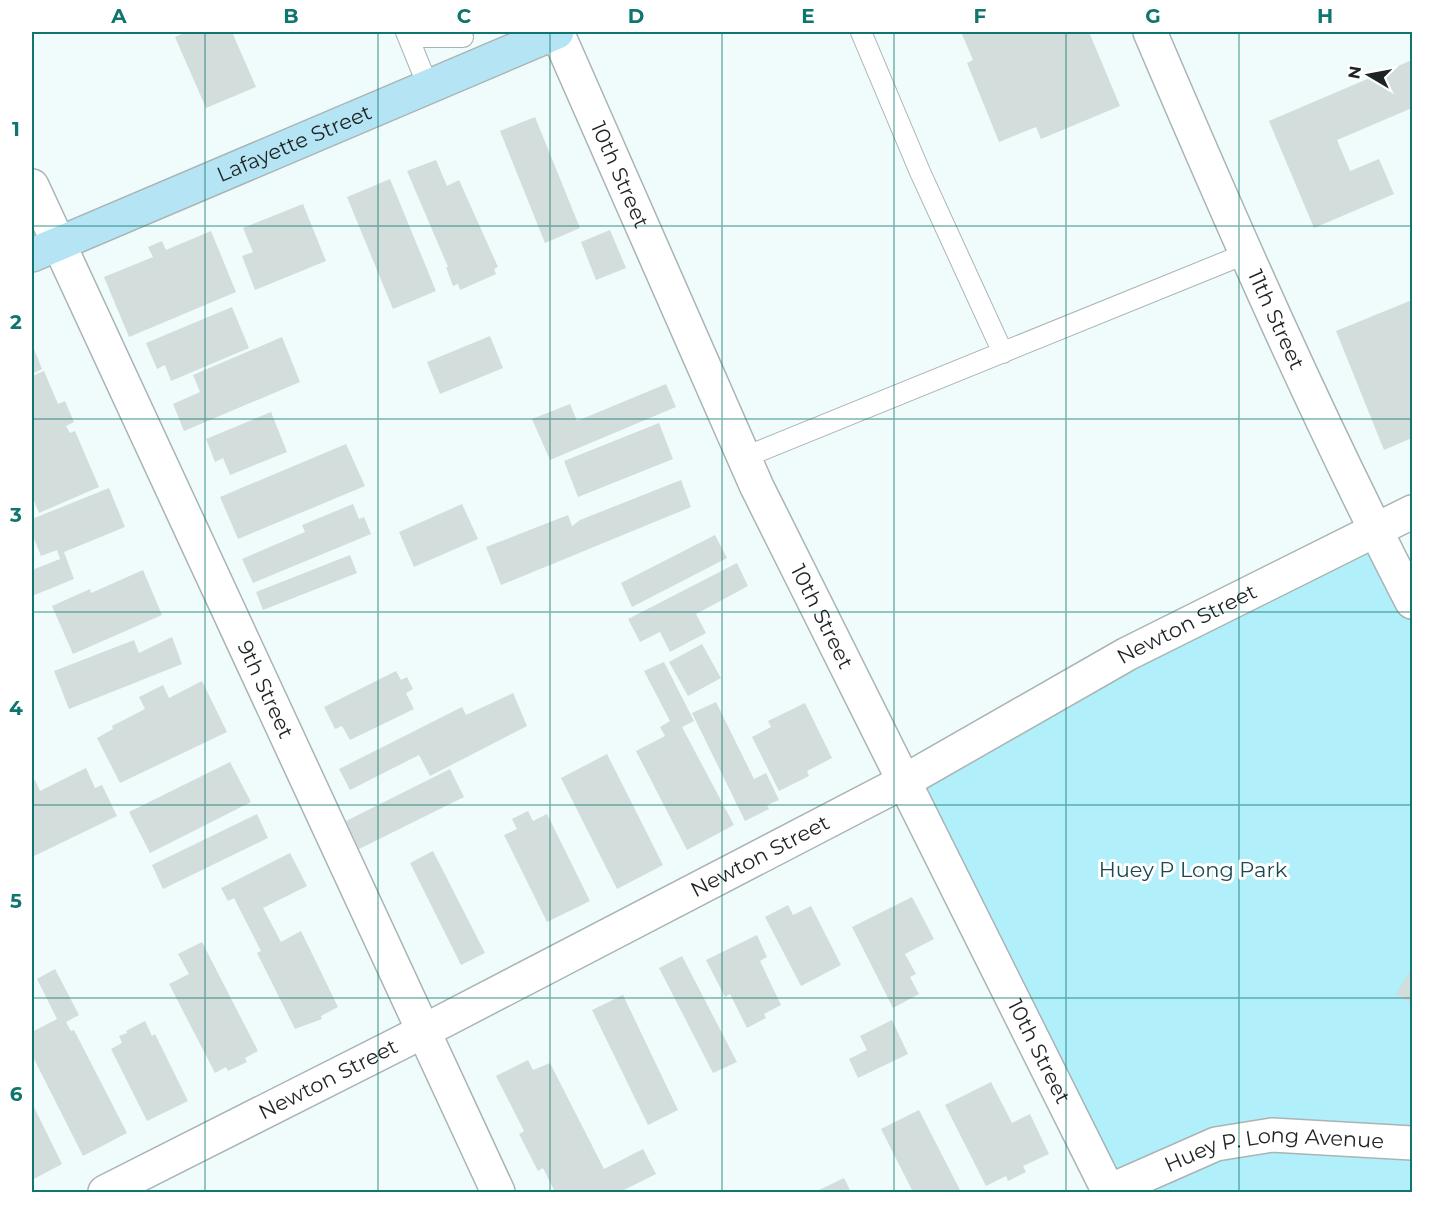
<svg xmlns="http://www.w3.org/2000/svg" width="1444" height="1224" font-family="Montserrat,sans-serif">
<style>
.green{fill:#b1effb}
.building{fill:#d3dddc}
.lines{fill:none;stroke-linecap:round;stroke-linejoin:round}
.lane-casing{stroke:#aab4b5;stroke-width:22}
.street-casing{stroke:#aab4b5;stroke-width:36}
.secondary-casing{stroke:#aab4b5;stroke-width:36}
.lane{stroke:#fff;stroke-width:20}
.street{stroke:#fff;stroke-width:33}
.secondary{stroke:#b5e5f4;stroke-width:33}
.grid{fill:none;stroke:#0f766e;stroke-width:1.5;stroke-opacity:0.55}
.labels{text-anchor:middle;stroke-width:6;stroke-linejoin:round;paint-order:stroke}
.street-label{font-size:21px;fill:#1f2324;stroke:#fff}
.park-label{font-size:21px;fill:#1a4950;stroke:#fff}
.neatline{fill:none;stroke:#0f766e;stroke-width:2}
.grid-label{font-size:20px;text-anchor:middle;font-weight:bold;fill:#0f766e}
</style>
<rect width="100%" height="100%" fill="#f0fbfc"/>
<path class="green" d="M 1375,530 L 1412,603 L 1412,1192 L 1109,1192 L 903,782 Z"/>
<path class="building" d="M 187,32 L 232,32 L 256,87 L 206,108 L 175,37 Z
M 961,32 L 1089,32 L 1120,106 L 1041,139 L 1036,127 L 999,142 L 967,63 L 973,60 Z
M 1412,60 L 1412,108 L 1337,140 L 1350,171 L 1379,159 L 1394,194 L 1314,228 L 1269,121 Z
M 535,117 L 580,228 L 545,243 L 500,131 Z
M 436,160 L 447,186 L 459,180 L 498,267 L 494,269 L 496,274 L 460,290 L 458,284 L 453,286 L 446,267 L 448,267 L 407,171 Z
M 390,179 L 436,291 L 393,309 L 347,197 Z
M 303,204 L 326,261 L 255,290 L 242,256 L 253,252 L 243,228 Z
M 610,230 L 626,268 L 596,280 L 581,242 Z
M 211,231 L 236,292 L 129,337 L 104,277 L 153,257 L 148,247 L 162,241 L 166,250 Z
M 1412,300 L 1412,438 L 1384,450 L 1336,331 Z
M 232,307 L 249,348 L 171,381 L 165,365 L 157,369 L 146,343 Z
M 490,336 L 503,368 L 440,394 L 427,362 Z
M 282,337 L 300,382 L 184,431 L 173,404 L 200,392 L 193,375 Z
M 32,344 L 42,369 L 32,374 Z
M 44,371 L 58,404 L 65,401 L 74,422 L 66,426 L 70,433 L 75,431 L 99,487 L 39,513 L 32,496 L 32,376 Z
M 666,384 L 676,407 L 550,460 L 532,419 L 570,404 L 577,421 Z
M 271,412 L 287,452 L 230,475 L 223,458 L 215,462 L 206,439 Z
M 659,423 L 673,459 L 578,497 L 564,461 Z
M 346,444 L 365,486 L 238,539 L 220,497 Z
M 681,480 L 691,507 L 501,585 L 486,547 L 568,515 L 572,526 L 580,520 Z
M 109,488 L 125,527 L 64,552 L 74,579 L 32,596 L 32,570 L 60,559 L 57,550 L 41,556 L 32,534 L 32,519 Z
M 353,504 L 359,519 L 364,517 L 371,534 L 253,583 L 242,559 L 305,532 L 302,525 Z
M 462,504 L 478,539 L 414,567 L 399,532 Z
M 715,535 L 727,558 L 632,607 L 621,583 Z
M 350,555 L 357,573 L 263,610 L 256,592 Z
M 737,563 L 748,586 L 696,614 L 706,633 L 670,652 L 660,632 L 640,642 L 628,619 Z
M 143,570 L 162,615 L 73,654 L 52,606 L 90,589 L 91,593 Z
M 172,637 L 182,664 L 69,709 L 54,671 L 134,640 L 139,653 Z
M 702,644 L 721,678 L 688,696 L 669,662 Z
M 664,662 L 694,721 L 682,727 L 734,825 L 687,850 L 636,751 L 665,736 L 660,727 L 670,721 L 644,671 Z
M 396,671 L 401,680 L 407,677 L 413,689 L 406,693 L 414,709 L 350,740 L 342,726 L 335,729 L 324,707 Z
M 202,681 L 227,732 L 120,783 L 97,738 L 113,729 L 112,726 L 145,709 L 139,697 L 163,685 L 169,698 Z
M 513,693 L 527,726 L 430,776 L 419,755 L 350,790 L 339,769 L 462,707 L 466,715 Z
M 716,702 L 754,779 L 766,773 L 779,800 L 767,805 L 769,809 L 745,821 L 692,713 Z
M 805,703 L 832,758 L 807,771 L 809,776 L 779,791 L 752,737 L 771,727 L 768,721 Z
M 607,754 L 663,865 L 617,889 L 561,778 Z
M 230,762 L 251,802 L 150,853 L 129,812 Z
M 86,768 L 95,788 L 102,785 L 117,816 L 32,857 L 32,782 L 35,780 L 40,791 Z
M 450,769 L 464,797 L 359,849 L 346,821 Z
M 528,811 L 533,821 L 547,814 L 590,901 L 547,922 L 504,835 L 517,829 L 512,819 Z
M 257,814 L 268,838 L 163,889 L 152,865 Z
M 433,851 L 485,953 L 461,965 L 410,863 Z
M 290,853 L 307,886 L 263,908 L 281,942 L 301,931 L 338,1007 L 321,1016 L 322,1019 L 295,1029 L 257,953 L 261,951 L 234,898 L 228,901 L 221,888 Z
M 912,897 L 934,939 L 905,954 L 916,974 L 910,977 L 919,994 L 893,1008 L 852,927 Z
M 788,905 L 793,915 L 811,906 L 841,965 L 801,986 L 765,917 Z
M 757,935 L 767,957 L 760,961 L 781,1005 L 764,1014 L 766,1018 L 747,1028 L 730,994 L 725,997 L 706,960 Z
M 202,942 L 258,1051 L 245,1058 L 247,1062 L 228,1071 L 226,1067 L 215,1073 L 169,984 L 189,974 L 178,954 Z
M 682,956 L 737,1062 L 713,1073 L 659,968 Z
M 1412,968 L 1412,1004 L 1396,994 Z
M 55,969 L 79,1015 L 66,1022 L 71,1031 L 74,1030 L 127,1133 L 83,1156 L 32,1055 L 32,1032 L 57,1019 L 37,979 Z
M 623,995 L 678,1110 L 648,1125 L 592,1010 Z
M 892,1020 L 908,1054 L 858,1078 L 849,1059 L 867,1050 L 860,1036 Z
M 145,1021 L 152,1036 L 155,1034 L 188,1101 L 147,1121 L 111,1049 L 122,1043 L 119,1036 L 127,1033 L 126,1031 Z
M 528,1060 L 533,1070 L 550,1063 L 604,1169 L 643,1149 L 656,1174 L 620,1192 L 555,1192 L 543,1168 L 538,1171 L 519,1134 L 524,1131 L 496,1076 Z
M 991,1082 L 1012,1123 L 1030,1114 L 1049,1154 L 1023,1166 L 1026,1172 L 1008,1181 L 1006,1176 L 986,1186 L 945,1105 Z
M 32,1103 L 62,1164 L 32,1180 Z
M 919,1110 L 961,1192 L 913,1192 L 881,1129 Z
M 844,1178 L 851,1192 L 815,1192 Z"/>
<g class="lines">
<defs>
<path id="lane" d="M 406,32 L 428,86
M 861,32 L 920,172 L 1003,353
M 408,37 L 463,37
M 745,457 L 1245,254"/>
<g id="street">
<path id="s1" d="M 557,32 L 757,487 L 1109,1192"/>
<path id="s2" d="M 1150,32 C 1232,224 1316,416 1412,602"/>
<path id="s3" d="M 32,186 L 498,1192"/>
<path id="s4" d="M 105,1192 L 422,1032 L 903,782 L 1127,654 L 1412,512"/>
<path id="s5" d="M 1107,1192 L 1216,1144 L 1272,1135 L 1412,1143"/>
</g>
<g id="secondary">
<path id="s6" d="M 32,255 L 557,32"/>
</g>
</defs>
<use href="#lane" class="lane-casing"/>
<use href="#street" class="street-casing"/>
<use href="#secondary" class="secondary-casing"/>
<use href="#lane" class="lane"/>
<use href="#street" class="street"/>
<use href="#secondary" class="secondary"/>
</g>
<path class="grid" d="M 205,32 L 205,1192M 378,32 L 378,1192M 550,32 L 550,1192M 722,32 L 722,1192M 894,32 L 894,1192M 1066,32 L 1066,1192M 1239,32 L 1239,1192M 32,226 L 1412,226M 32,419 L 1412,419M 32,612 L 1412,612M 32,805 L 1412,805M 32,998 L 1412,998"/>
<g class="labels">
<g class="street-label">
<text dy="7" stroke="none"><textPath href="#s6" startOffset="285">Lafayette Street</textPath></text>
<text dy="7" stroke="none"><textPath href="#s1" startOffset="156">10th Street</textPath></text>
<text dy="7" stroke="none"><textPath href="#s2" startOffset="314">11th Street</textPath></text>
<text dy="7" stroke="none"><textPath href="#s1" startOffset="642">10th Street</textPath></text>
<text dy="7" stroke="none"><textPath href="#s4" startOffset="1222">Newton Street</textPath></text>
<text dy="7" stroke="none"><textPath href="#s3" startOffset="555">9th Street</textPath></text>
<text dy="7" stroke="none"><textPath href="#s4" startOffset="736">Newton Street</textPath></text>
<text dy="7" stroke="none"><textPath href="#s1" startOffset="1128">10th Street</textPath></text>
<text dy="7" stroke="none"><textPath href="#s4" startOffset="250">Newton Street</textPath></text>
<text dy="7" stroke="none"><textPath href="#s5" startOffset="176">Huey P. Long Avenue</textPath></text>
</g>
<g class="park-label">
<text x="1193" y="877">Huey P Long Park</text>
</g>
</g>
<rect width="1444" height="1224" fill="none" stroke="#ffffff" stroke-width="66"/>
<g transform="translate(1369 75) rotate(280)" stroke="#ffffff" stroke-width="4.5" paint-order="stroke">
<path d="M0-4.5L10 22L0 15L-10 22Z" fill="#1f2324"/>
<text y="-9" font-size="16" font-weight="bold" text-anchor="middle" fill="#1f2324">N</text>
</g>
<rect x="33" y="33" width="1378" height="1158" class="neatline"/>
<g class="grid-label">
<text x="119" y="23">A</text>
<text x="291" y="23">B</text>
<text x="464" y="23">C</text>
<text x="636" y="23">D</text>
<text x="808" y="23">E</text>
<text x="980" y="23">F</text>
<text x="1153" y="23">G</text>
<text x="1325" y="23">H</text>
<text x="16" y="136">1</text>
<text x="16" y="329">2</text>
<text x="16" y="522">3</text>
<text x="16" y="715">4</text>
<text x="16" y="908">5</text>
<text x="16" y="1101">6</text>
</g>
</svg>
